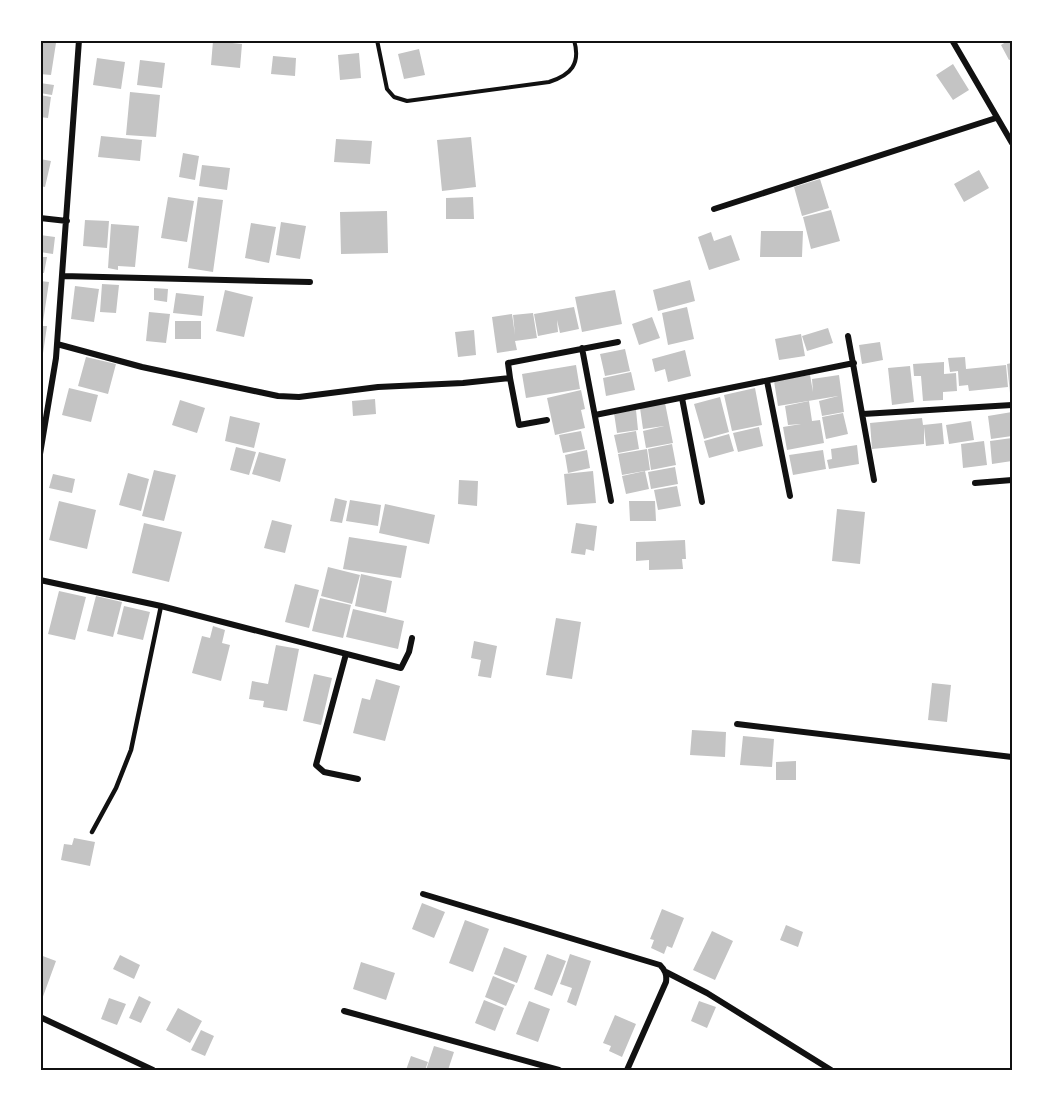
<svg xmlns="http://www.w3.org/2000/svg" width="1053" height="1111" font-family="Barlow,sans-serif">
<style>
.building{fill:#c4c4c4}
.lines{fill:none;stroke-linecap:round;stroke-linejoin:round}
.path{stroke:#111;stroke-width:4}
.service{stroke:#111;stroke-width:4.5}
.minor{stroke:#111;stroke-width:6}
.neatline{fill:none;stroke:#111;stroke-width:2}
</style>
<rect width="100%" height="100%" fill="#fff"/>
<path class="building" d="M 1009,40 L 1012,40 L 1012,59 L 1009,60 L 1001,45 Z
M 40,41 L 56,43 L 51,75 L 40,74 Z
M 213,41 L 242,44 L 240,68 L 211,65 Z
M 419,49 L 425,75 L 404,79 L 398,54 Z
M 359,53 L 361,78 L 340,80 L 338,55 Z
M 273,56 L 296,58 L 295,76 L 271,74 Z
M 97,58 L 125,62 L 121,89 L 93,85 Z
M 140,60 L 165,63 L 162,88 L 137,85 Z
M 953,64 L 969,90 L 953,100 L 936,75 Z
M 40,83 L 54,85 L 52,95 L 40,93 Z
M 130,92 L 160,95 L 156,137 L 126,135 Z
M 40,95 L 51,97 L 48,118 L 40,117 Z
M 101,136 L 142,140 L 140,161 L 98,157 Z
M 471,137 L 476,187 L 442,191 L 437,140 Z
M 336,139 L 372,141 L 370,164 L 334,162 Z
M 183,153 L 199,156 L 195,180 L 179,177 Z
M 40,159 L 51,161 L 45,187 L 40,186 Z
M 202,165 L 230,168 L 227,190 L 199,186 Z
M 979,170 L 989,188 L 964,202 L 954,184 Z
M 820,179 L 829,208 L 802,216 L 794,187 Z
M 168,197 L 194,201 L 187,242 L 161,238 Z
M 198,197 L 223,200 L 213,272 L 188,268 Z
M 473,197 L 474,219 L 446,219 L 446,198 Z
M 831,210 L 840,241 L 811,249 L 803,217 Z
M 387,211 L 388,253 L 341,254 L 340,212 Z
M 85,220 L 109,221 L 107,248 L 83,246 Z
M 281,222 L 306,226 L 300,259 L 276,255 Z
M 251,223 L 276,227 L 269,263 L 245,258 Z
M 111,224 L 139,226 L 135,267 L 118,266 L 118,270 L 108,268 Z
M 761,231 L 803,231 L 802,257 L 760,257 Z
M 711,232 L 714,241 L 731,235 L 740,260 L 709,270 L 698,237 Z
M 40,235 L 55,237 L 53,254 L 40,252 Z
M 40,257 L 47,257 L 44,273 L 40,273 Z
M 690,280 L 695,301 L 658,311 L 653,290 Z
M 40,281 L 49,282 L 43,322 L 40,322 Z
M 102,284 L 119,285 L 116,313 L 100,312 Z
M 75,286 L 99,289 L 94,322 L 71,319 Z
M 154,288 L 168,289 L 167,302 L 154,300 Z
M 225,290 L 253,297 L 244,337 L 216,331 Z
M 615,290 L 622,324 L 582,332 L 575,297 Z
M 176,293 L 204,296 L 202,316 L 173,313 Z
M 574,307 L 579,329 L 560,333 L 557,320 L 558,332 L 538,336 L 534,314 Z
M 687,307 L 694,339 L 668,345 L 662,313 Z
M 149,312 L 170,314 L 166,343 L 146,341 Z
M 533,313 L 537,338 L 515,341 L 517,350 L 497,353 L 492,317 L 512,314 L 515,335 L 513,315 Z
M 652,317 L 660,338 L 639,345 L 632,324 Z
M 175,321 L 201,321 L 201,339 L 175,339 Z
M 40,326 L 47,326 L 42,360 L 40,360 Z
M 828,328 L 833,343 L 807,351 L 802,336 Z
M 474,330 L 476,355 L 458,357 L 455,332 Z
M 801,334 L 805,356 L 779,360 L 775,339 Z
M 880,342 L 883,360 L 862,364 L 859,345 Z
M 625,349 L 630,371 L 605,376 L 600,354 Z
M 685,350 L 691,376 L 668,382 L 665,369 L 655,372 L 652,359 Z
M 86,357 L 116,364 L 108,394 L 78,386 Z
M 965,357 L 966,369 L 1006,365 L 1008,387 L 969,391 L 968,385 L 959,386 L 958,371 L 950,372 L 948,358 Z
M 944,362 L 944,374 L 956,373 L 957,391 L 943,392 L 943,400 L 923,401 L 921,376 L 914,376 L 913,364 Z
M 1012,363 L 1012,392 L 1010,393 L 1007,364 Z
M 576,365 L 580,389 L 526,398 L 522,374 Z
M 910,366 L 914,402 L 892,405 L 888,368 Z
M 631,372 L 635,390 L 606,396 L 603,378 Z
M 810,375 L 813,392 L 812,379 L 839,375 L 844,412 L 822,416 L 819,401 L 838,396 L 778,406 L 774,381 Z
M 69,388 L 98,395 L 91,422 L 62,415 Z
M 755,388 L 762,425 L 732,431 L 724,395 Z
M 581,390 L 585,409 L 581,410 L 585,428 L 555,435 L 547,398 Z
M 720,397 L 729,432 L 704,439 L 694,404 Z
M 375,399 L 376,414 L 353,416 L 352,401 Z
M 180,400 L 205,408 L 197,433 L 172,425 Z
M 809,401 L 812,421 L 820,420 L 824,443 L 787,450 L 783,427 L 801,424 L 788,425 L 785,406 Z
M 665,403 L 673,443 L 646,448 L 643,431 L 664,426 L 643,429 L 640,408 Z
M 636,410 L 638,430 L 617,433 L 614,413 Z
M 1012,412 L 1012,436 L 991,439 L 988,416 Z
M 843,413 L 848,434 L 826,439 L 822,417 Z
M 230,416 L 260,423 L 254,448 L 225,441 Z
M 922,418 L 923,425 L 942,423 L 944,444 L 926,446 L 924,427 L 924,444 L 872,449 L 870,423 Z
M 971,421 L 974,440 L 949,444 L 946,425 Z
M 759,427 L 763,446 L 738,452 L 733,433 Z
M 581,431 L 585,449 L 563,453 L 559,435 Z
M 636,431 L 639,449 L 618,453 L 614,435 Z
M 729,434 L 734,451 L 709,458 L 704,441 Z
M 1012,438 L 1012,461 L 992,464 L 990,441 Z
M 984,441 L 987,465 L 963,468 L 961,444 Z
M 672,444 L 676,465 L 651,470 L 648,449 Z
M 857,445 L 859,464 L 829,469 L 827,460 L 832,459 L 831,449 Z
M 236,447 L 256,452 L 249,475 L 230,470 Z
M 647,449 L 650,470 L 622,475 L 618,454 Z
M 587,450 L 590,468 L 568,473 L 565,455 Z
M 823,450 L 826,469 L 793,475 L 789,455 Z
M 259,452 L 286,459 L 280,482 L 252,474 Z
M 675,467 L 678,484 L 651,489 L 648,472 Z
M 154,470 L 176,475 L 164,521 L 142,516 Z
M 593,471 L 596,503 L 567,505 L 564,474 Z
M 645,471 L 649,489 L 626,494 L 622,476 Z
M 128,473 L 149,479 L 141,511 L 119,505 Z
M 53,474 L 75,479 L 72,493 L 49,488 Z
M 459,480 L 478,481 L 477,506 L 458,504 Z
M 677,486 L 681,506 L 658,510 L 654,490 Z
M 335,498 L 347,501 L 342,523 L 330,521 Z
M 350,500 L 381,505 L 378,526 L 346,521 Z
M 59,501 L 96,510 L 87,549 L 49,540 Z
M 629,501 L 655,501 L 656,521 L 630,521 Z
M 385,504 L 435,515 L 429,544 L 379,533 Z
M 837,509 L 865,512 L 860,564 L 832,561 Z
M 272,520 L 292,525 L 285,553 L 264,548 Z
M 144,523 L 182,532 L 169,582 L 132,573 Z
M 576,523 L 597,526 L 594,551 L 586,549 L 585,555 L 571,553 Z
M 349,537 L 407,546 L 401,578 L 343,569 Z
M 685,540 L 686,559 L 682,559 L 683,569 L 649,570 L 649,560 L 636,561 L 636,542 Z
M 328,567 L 360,575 L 352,604 L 321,596 Z
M 361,574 L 392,581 L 386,613 L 355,606 Z
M 295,584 L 319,590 L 309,628 L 285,622 Z
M 59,591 L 86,597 L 75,640 L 48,634 Z
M 96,596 L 122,602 L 113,637 L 87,631 Z
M 320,598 L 351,605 L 343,638 L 312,631 Z
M 124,606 L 150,612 L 143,640 L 117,634 Z
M 353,609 L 404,621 L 398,649 L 346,637 Z
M 556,618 L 581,622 L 572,679 L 546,675 Z
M 213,626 L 225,630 L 222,643 L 230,645 L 221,681 L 192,673 L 202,636 L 210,638 Z
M 474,641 L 497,646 L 491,678 L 478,676 L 481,660 L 471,658 Z
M 276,645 L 299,649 L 287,711 L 263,707 L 264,701 L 249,699 L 252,681 L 268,684 Z
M 314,674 L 332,678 L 321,725 L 303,721 Z
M 376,679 L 400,686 L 385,741 L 353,733 L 362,698 L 370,700 Z
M 932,683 L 951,685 L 947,722 L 928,720 Z
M 692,730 L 726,732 L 725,757 L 690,755 Z
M 743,736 L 774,739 L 772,767 L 740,765 Z
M 796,761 L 796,780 L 776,780 L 776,762 Z
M 74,838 L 95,842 L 90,866 L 61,860 L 64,844 L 72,845 Z
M 422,903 L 445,912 L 434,938 L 412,929 Z
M 662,909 L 684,918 L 672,948 L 667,946 L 664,954 L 651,948 L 654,940 L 650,939 Z
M 465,920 L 489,929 L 473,972 L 449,963 Z
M 786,925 L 803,932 L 798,947 L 780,940 Z
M 712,931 L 733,941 L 715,980 L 693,970 Z
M 504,947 L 527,956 L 517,983 L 494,974 Z
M 547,954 L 566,961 L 552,996 L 534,989 Z
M 570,954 L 591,961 L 576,1006 L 567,1002 L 572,988 L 560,984 Z
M 40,955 L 56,961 L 41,1002 L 40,1002 Z
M 120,955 L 140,965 L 134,979 L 113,969 Z
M 361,962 L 395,973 L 386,1000 L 353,989 Z
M 493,976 L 515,985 L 506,1006 L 485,997 Z
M 139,996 L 151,1002 L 141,1023 L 129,1018 Z
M 109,998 L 126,1004 L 117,1025 L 101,1019 Z
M 484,1000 L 504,1008 L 495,1031 L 475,1023 Z
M 529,1001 L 550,1009 L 538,1042 L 516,1034 Z
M 699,1001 L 716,1007 L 707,1028 L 691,1021 Z
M 178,1008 L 202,1021 L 190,1043 L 166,1030 Z
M 615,1015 L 636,1024 L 622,1057 L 609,1051 L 611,1046 L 603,1043 Z
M 201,1030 L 214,1036 L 205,1056 L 191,1050 Z
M 434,1046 L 454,1052 L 448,1070 L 426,1070 Z
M 411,1056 L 428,1062 L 425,1070 L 406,1070 Z"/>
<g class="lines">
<path class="path" d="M 377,40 L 387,89 L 394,97 L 407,101 L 549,82 C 571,75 581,64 574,40"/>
<path class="service" d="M 92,832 L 116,788 L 131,750 L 161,606"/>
<path class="minor" d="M 952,40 L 1012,143
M 714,209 L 996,118
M 40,218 L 67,221
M 62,276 L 310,282
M 848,336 L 874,480
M 57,344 L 142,367 L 278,396 L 299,397 L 378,387 L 463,383 L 510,378 L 508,363 L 618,342
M 582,348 L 611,501
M 510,378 L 519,425 L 547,420
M 767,381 L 790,496
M 682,398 L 702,502
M 863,414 L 1012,405
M 595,415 L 854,363
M 40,454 L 56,358 L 79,40
M 975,483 L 1012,480
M 40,580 L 161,606 L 401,668 L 409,652 L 412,638
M 346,654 L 316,765 L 324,772 L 358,779
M 737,724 L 1012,757
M 423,894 L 660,965 C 665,970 667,974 666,982 L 627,1070
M 666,972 L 707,993 L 831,1070
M 344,1011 L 559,1070
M 40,1017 L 153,1070"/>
</g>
<rect width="1053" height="1111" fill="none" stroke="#ffffff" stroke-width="84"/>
<rect x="42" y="42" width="969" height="1027" class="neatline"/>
</svg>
